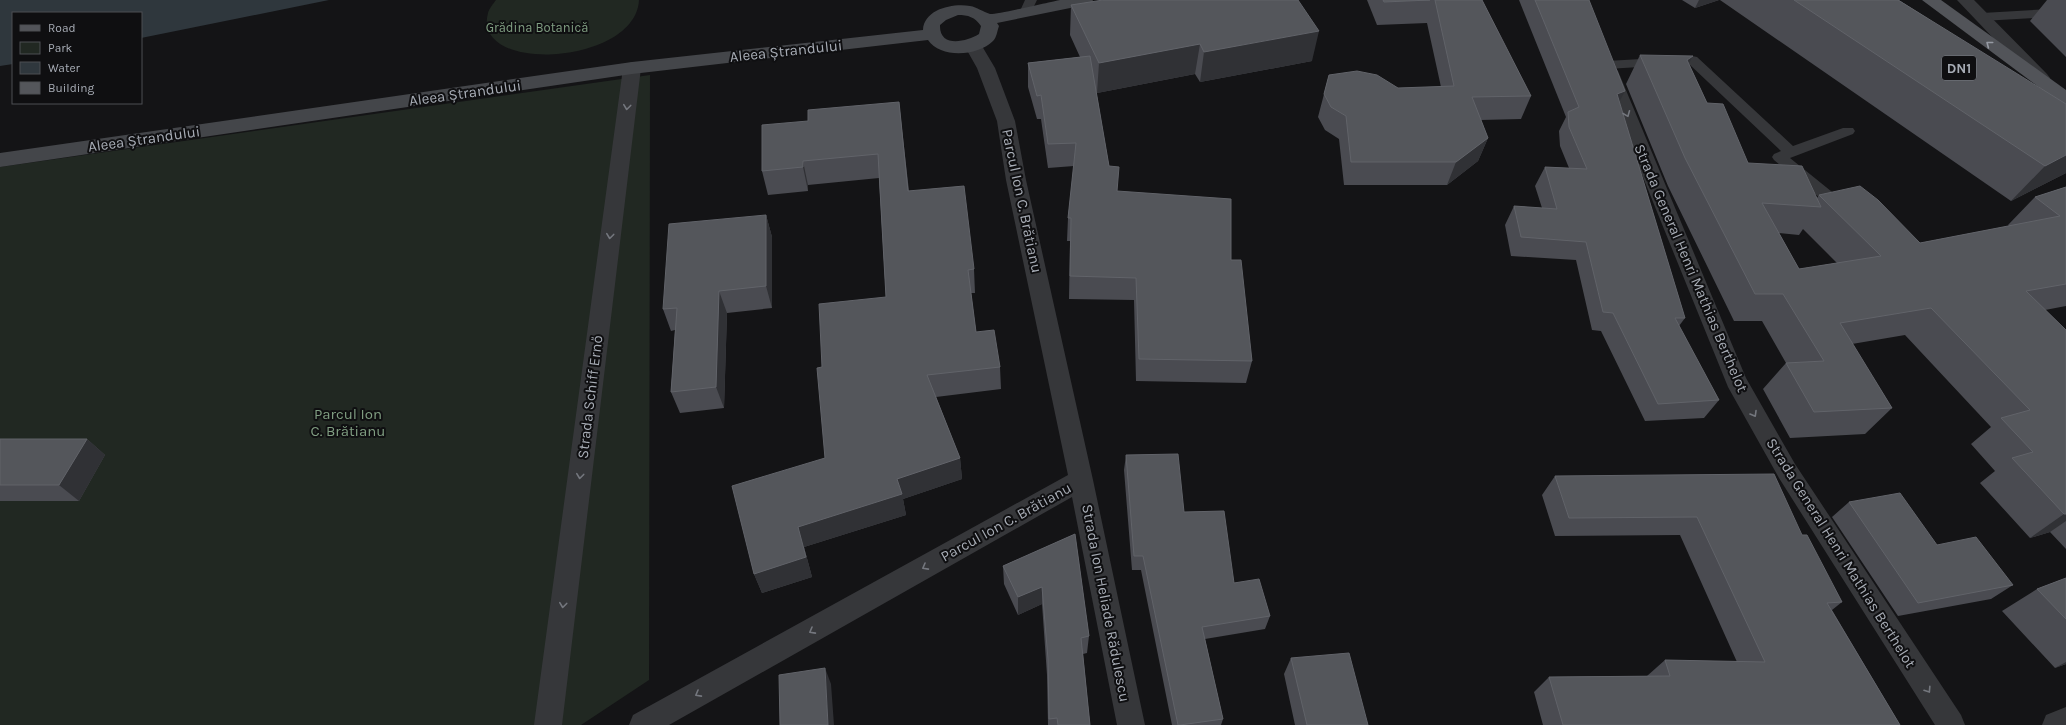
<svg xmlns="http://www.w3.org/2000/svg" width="2066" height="725" font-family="Karla,sans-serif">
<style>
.green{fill:#212822}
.water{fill:#2f373d}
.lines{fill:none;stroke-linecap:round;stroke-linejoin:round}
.lane{fill:#36373a;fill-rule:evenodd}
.street{fill:#36373a;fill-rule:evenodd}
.secondary{fill:#44464a;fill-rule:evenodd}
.primary{fill:#525459;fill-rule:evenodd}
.tram{stroke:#4f5155;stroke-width:1}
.wall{fill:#4a4b51;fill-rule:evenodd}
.shaded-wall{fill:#303135}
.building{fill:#54565b;stroke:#616369}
.oneway{stroke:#969aa3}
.oneway2{stroke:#74777e}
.labels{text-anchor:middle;stroke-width:4;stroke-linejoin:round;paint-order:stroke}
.far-park-label{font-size:13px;fill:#809e82;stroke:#0f0f11}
.shield{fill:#0f0f11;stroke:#797d84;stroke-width:1}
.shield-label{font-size:14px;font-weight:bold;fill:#a7acb5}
.street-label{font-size:15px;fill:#a7acb5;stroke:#0f0f11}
.park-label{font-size:15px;fill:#809e82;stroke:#0f0f11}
</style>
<rect width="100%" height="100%" fill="#141416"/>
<path class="green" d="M 496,0 L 639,0 C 636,65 471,75 488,13 C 489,9 493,4 496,0 Z
M 650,75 L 649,680 L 581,725 L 0,725 L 0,167 Z"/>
<path class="water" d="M 0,0 L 329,0 L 141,38 L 141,13 L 13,13 L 13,64 L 0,66 Z"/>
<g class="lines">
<path class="lane" d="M 1025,0 L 1037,0 L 1030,14 L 1026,15 L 1020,11 Z
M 2066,8 L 2066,16 L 1982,21 L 1976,17 L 1982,13 Z
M 1692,56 L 1697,57 L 1793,146 L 1843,128 L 1853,128 L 1855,131 L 1853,134 L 1790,158 L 1847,204 L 1849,208 L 1847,212 L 1842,213 L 1837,212 L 1774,160 L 1772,157 L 1774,154 L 1781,151 L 1689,64 L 1607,69 L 1601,65 L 1607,61 Z"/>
<path class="street" d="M 1957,0 L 1974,0 L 2047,74 L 2050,78 L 2047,82 L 2041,84 L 2035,82 Z
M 973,39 L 979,41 L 995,68 L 1015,121 L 1026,180 L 1093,480 L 1145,725 L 1117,725 L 1072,497 L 669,725 L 629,725 L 633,715 L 1068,475 L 1006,180 L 997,121 L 977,68 L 964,45 L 967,41 Z
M 632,62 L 638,64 L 641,68 L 562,725 L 534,725 L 623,68 L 626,64 Z
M 1609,65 L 1615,67 L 1618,71 L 1746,378 L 1795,464 L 1961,715 L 1965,725 L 1935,725 L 1779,478 L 1728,387 L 1600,71 L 1603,67 Z
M 2066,707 L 2066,725 L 2042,725 L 2046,715 Z"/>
<path class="secondary" d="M 1060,0 L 1093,0 L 1091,4 L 1085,5 L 997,23 L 999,26 C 997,31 997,37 993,41 C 978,56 941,59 928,40 L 632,74 L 0,167 L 0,153 L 632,62 L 923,30 C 924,9 953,3 970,6 C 977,7 983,12 990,14 C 994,15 1051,2 1060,0 ZM 958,15 C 968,15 975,17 981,26 L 979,34 C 966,42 939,48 940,25 L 946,20 Z"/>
<path class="primary" d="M 1922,0 L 1941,0 L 2066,90 L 2066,105 L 2060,103 Z"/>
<path class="tram" d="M 1898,0 L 1928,19"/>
</g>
<path class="wall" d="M 1367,0 L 1482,0 L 1531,96 L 1521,119 L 1481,120 L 1488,138 L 1478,161 L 1447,185 L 1344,185 L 1339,139 L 1325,130 L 1318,117 L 1329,75 L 1398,88 L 1441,87 L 1427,23 L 1377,25 Z
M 1519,0 L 1589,0 L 1619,102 L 1685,318 L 1679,326 L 1719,400 L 1704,418 L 1645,421 L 1601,331 L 1592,330 L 1576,260 L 1511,256 L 1505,225 L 1514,206 L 1542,208 L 1535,186 L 1545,167 L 1569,168 L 1560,146 L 1559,131 L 1566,117 Z
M 1682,0 L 1719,0 L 1695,8 Z
M 1720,0 L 1898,0 L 2066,173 L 2011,201 Z
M 2047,0 L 2066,0 L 2066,57 L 2030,21 Z
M 1071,5 L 1312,61 L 1200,82 L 1195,74 L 1097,93 L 1096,90 L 1109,166 L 1117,191 L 1231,260 L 1252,361 L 1246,383 L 1136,381 L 1134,300 L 1069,299 L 1070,241 L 1067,241 L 1068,218 L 1074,166 L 1048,168 L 1041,119 L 1037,119 L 1028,87 L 1028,63 L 1080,57 L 1070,35 Z
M 1640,55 L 1689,64 L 1707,103 L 1748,163 L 1817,198 L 1819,195 L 1920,243 L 2009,226 L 2008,225 L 2035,197 L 2066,187 L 2066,306 L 2045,310 L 2066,330 L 2066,549 L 2050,532 L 2030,538 L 1980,483 L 1995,471 L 1971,444 L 1991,427 L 1905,335 L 1852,344 L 1892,408 L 1865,434 L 1790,438 L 1763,389 L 1786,363 L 1762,321 L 1734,321 L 1668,186 L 1626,84 ZM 1803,229 L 1837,263 L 1799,269 L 1779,233 L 1799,235 Z
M 899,102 L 909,191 L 974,269 L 975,293 L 971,293 L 976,332 L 1000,367 L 1001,389 L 936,397 L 960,458 L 962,479 L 903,499 L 906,515 L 804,547 L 812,577 L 762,593 L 754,574 L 825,458 L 822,367 L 886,297 L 879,178 L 808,185 L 808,191 L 768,195 L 762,171 Z
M 766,215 L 772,237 L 772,308 L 727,313 L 724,408 L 680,413 L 671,392 L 675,330 L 671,331 L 663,309 Z
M 0,439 L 87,439 L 105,455 L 79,501 L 0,501 Z
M 1126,455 L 1184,512 L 1234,583 L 1270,616 L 1265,629 L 1205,639 L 1223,719 L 1221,725 L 1172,725 L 1141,570 L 1132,570 L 1124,470 Z
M 1555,476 L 1802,535 L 1842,602 L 1832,610 L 1900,725 L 1543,725 L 1534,692 L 1549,677 L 1647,676 L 1665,660 L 1737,662 L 1680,535 L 1555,536 L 1542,495 Z
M 1849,502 L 1937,545 L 2013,585 L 1991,599 L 1898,616 L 1832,517 Z
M 1075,534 L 1089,636 L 1087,653 L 1083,654 L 1090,725 L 1048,725 L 1047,675 L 1042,604 L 1018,615 L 1004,584 L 1003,566 Z
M 2066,578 L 2066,664 L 2055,668 L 2002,611 L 2037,589 Z
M 1291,658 L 1368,725 L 1295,725 L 1284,674 Z"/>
<path class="shaded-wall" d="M 1699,0 L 1719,0 L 1695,8 Z
M 1319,31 L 1312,61 L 1200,82 L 1204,52 Z
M 1200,44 L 1195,74 L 1097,93 L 1099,63 Z
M 1693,56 L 1677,85 L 1687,60 Z
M 1625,91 L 1615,110 L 1617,94 Z
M 1488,138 L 1478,161 L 1447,185 L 1456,162 Z
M 2066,155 L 2066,173 L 2011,201 L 2045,166 Z
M 803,161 L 808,185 L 808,191 L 803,167 Z
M 766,215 L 772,237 L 772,308 L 766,286 Z
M 719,291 L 727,313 L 724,408 L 716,387 Z
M 87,439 L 105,455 L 79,501 L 59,485 Z
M 960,458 L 962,479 L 903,499 L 906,515 L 804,547 L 812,577 L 762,593 L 754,574 L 798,527 L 897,479 Z
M 2064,514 L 2066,514 L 2066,521 L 2050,532 L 2030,538 Z
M 1042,587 L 1042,604 L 1018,615 L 1018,597 Z
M 2066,662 L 2066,664 L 2055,668 Z
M 825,668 L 831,684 L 834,725 L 828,725 Z"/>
<path class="building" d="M 1103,0 L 1298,0 L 1319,31 L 1204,52 L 1200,44 L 1099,63 L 1071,5 Z
M 1383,0 L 1430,0 L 1384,2 Z
M 1435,0 L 1482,0 L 1531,96 L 1472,97 L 1488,138 L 1456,162 L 1351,162 L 1346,116 L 1331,107 L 1324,94 L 1329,75 L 1357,71 L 1377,75 L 1398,88 L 1454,86 Z
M 1535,0 L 1589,0 L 1625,91 L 1617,94 L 1685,318 L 1675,318 L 1719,400 L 1658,404 L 1613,313 L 1603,312 L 1586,242 L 1521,237 L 1514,206 L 1557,209 L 1545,167 L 1587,169 L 1569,127 L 1568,112 L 1579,107 Z
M 1794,0 L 1898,0 L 2066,104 L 2066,155 L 2045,166 Z
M 1640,55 L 1693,56 L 1687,60 L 1707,103 L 1723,104 L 1748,163 L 1802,166 L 1821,207 L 1762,203 L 1799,269 L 1881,256 L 1819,195 L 1860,186 L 1878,200 L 1920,243 L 2060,216 L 2035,197 L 2066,187 L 2066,284 L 2026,291 L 2066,330 L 2066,514 L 2064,514 L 2012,458 L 2033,452 L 2001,418 L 2030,410 L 1931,308 L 1840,323 L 1892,408 L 1814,412 L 1786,363 L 1824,361 L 1783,294 L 1755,294 L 1685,158 Z
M 1090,56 L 1109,166 L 1119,167 L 1117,191 L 1231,199 L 1231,260 L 1241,260 L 1252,361 L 1139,359 L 1136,278 L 1070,276 L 1071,218 L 1068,218 L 1076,143 L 1048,144 L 1041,95 L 1037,96 L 1028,63 Z
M 899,102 L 908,191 L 964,186 L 974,269 L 968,270 L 976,332 L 994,330 L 1000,367 L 927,375 L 960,458 L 897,479 L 902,494 L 798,527 L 806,557 L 754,574 L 732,486 L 825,458 L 817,368 L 822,367 L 819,304 L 886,297 L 878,154 L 803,161 L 803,167 L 762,171 L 762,125 L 808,121 L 808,110 Z
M 766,215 L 766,286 L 719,291 L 716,387 L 671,392 L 677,308 L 663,309 L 669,224 Z
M 0,439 L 87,439 L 59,485 L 0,485 Z
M 1178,454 L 1184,512 L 1224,511 L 1234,583 L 1259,579 L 1270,616 L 1202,627 L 1223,719 L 1180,725 L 1178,725 L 1143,556 L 1134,556 L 1126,455 Z
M 1774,474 L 1802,535 L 1807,535 L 1842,602 L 1827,603 L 1900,725 L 1563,725 L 1549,677 L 1670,676 L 1665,660 L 1765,662 L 1697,517 L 1569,518 L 1555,476 Z
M 1900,493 L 1937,545 L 1976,537 L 2013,585 L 1918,603 L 1849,502 Z
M 1075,534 L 1089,636 L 1081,638 L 1090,725 L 1058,725 L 1057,718 L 1049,719 L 1048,659 L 1042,587 L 1018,597 L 1003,566 Z
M 2066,578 L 2066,619 L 2037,589 Z
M 1349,653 L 1368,725 L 1307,725 L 1291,658 Z
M 825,668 L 828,725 L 780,725 L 779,675 Z"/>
<defs><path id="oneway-chevron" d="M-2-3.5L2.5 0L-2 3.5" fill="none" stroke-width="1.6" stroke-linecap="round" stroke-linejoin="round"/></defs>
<use class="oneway" href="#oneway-chevron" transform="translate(1989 44) rotate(-142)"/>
<g class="oneway2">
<use href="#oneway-chevron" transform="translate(627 107) rotate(97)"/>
<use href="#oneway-chevron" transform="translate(1627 114) rotate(68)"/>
<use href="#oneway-chevron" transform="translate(610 236) rotate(97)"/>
<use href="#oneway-chevron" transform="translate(1754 414) rotate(60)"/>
<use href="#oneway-chevron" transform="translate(580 476) rotate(97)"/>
<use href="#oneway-chevron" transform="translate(925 567) rotate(151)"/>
<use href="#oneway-chevron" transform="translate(563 605) rotate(97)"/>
<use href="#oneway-chevron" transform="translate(812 631) rotate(151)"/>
<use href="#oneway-chevron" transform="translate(1928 690) rotate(57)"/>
<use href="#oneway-chevron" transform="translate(698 694) rotate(151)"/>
</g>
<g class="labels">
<g class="far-park-label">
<text x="537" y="32">Grădina Botanică</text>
</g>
<rect class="shield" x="1942" y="56" width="34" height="24" rx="3"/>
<g class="shield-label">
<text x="1959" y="73">DN1</text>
</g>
<g class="street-label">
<text transform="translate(786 51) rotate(-6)" y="5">Aleea Ștrandului</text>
<text transform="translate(465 93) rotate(-8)" y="5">Aleea Ștrandului</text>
<text transform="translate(144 139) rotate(-8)" y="5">Aleea Ștrandului</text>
<text transform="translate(1022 201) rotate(78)" y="5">Parcul Ion C. Brătianu</text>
<text transform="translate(1691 268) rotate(67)" y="5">Strada General Henri Mathias Berthelot</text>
<text transform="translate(590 397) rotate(-83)" y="5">Strada Schiff Ernő</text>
<text transform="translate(1006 522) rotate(-29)" y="5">Parcul Ion C. Brătianu</text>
<text transform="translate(1841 553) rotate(58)" y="5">Strada General Henri Mathias Berthelot</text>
<text transform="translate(1106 603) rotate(79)" y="5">Strada Ion Heliade Rădulescu</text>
</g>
<g class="park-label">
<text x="348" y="419">Parcul Ion<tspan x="348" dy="17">C. Brătianu</tspan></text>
</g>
</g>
<rect x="12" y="12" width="130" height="92" fill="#0f0f11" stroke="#4c4e53"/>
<rect x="20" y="25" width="20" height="6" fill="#525459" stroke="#4c4e53"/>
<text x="48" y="32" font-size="12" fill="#a7acb5">Road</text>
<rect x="20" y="42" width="20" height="12" fill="#212822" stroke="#4c4e53"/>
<text x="48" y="52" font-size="12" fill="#a7acb5">Park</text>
<rect x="20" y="62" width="20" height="12" fill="#2f373d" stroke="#4c4e53"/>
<text x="48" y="72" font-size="12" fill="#a7acb5">Water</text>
<rect x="20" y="82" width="20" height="12" fill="#54565b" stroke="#4c4e53"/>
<text x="48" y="92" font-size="12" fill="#a7acb5">Building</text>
</svg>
